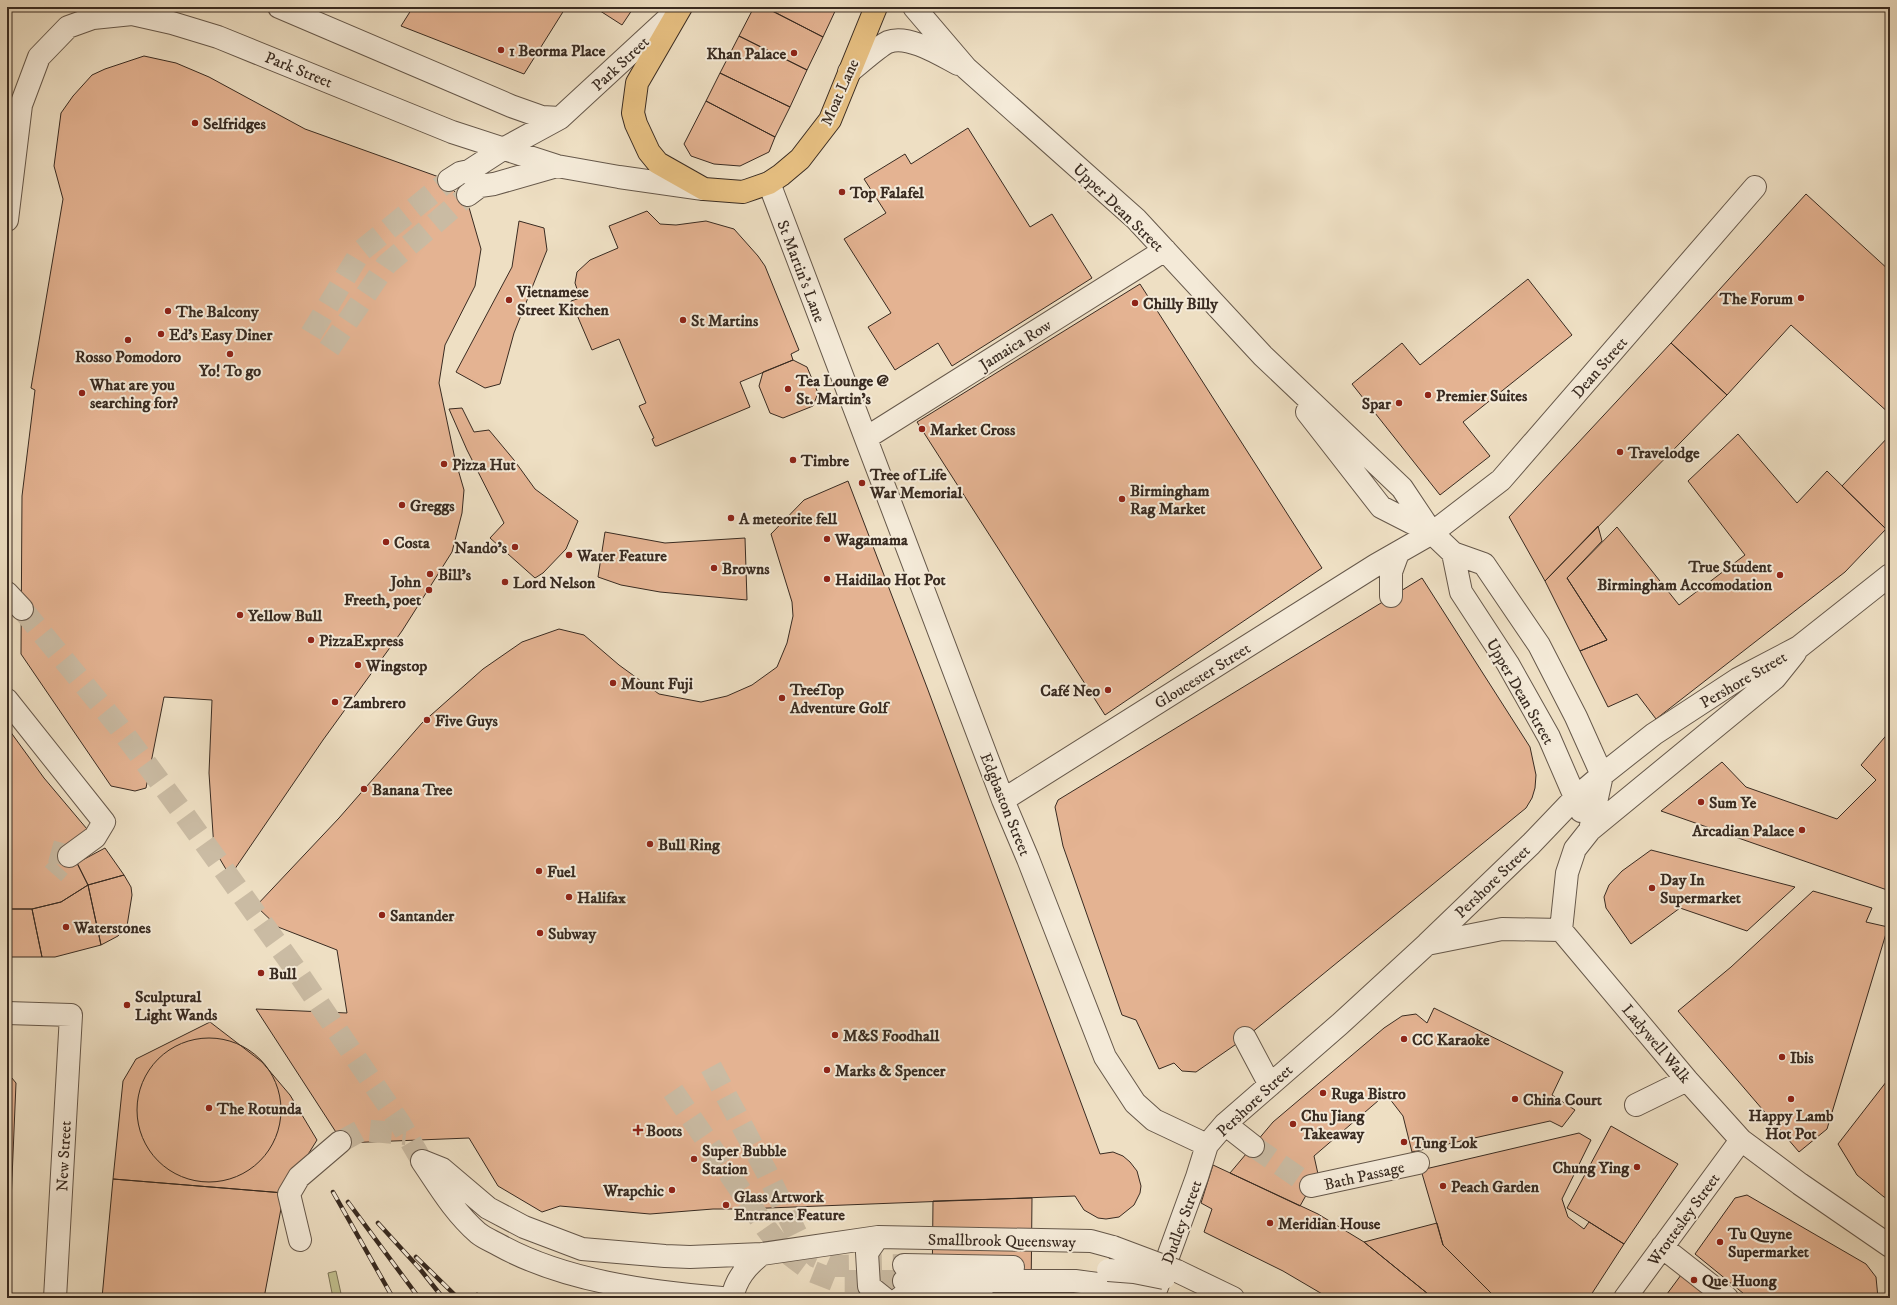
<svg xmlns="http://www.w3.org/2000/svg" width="1897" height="1305" font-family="'IM FELL DW Pica',serif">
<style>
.green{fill:#c1bf8e;stroke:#7d7558}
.building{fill:#e4b392;stroke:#392b21}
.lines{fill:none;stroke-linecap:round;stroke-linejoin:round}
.minor-tunnel{stroke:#cabba3;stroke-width:22;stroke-dasharray:22 11;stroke-linecap:butt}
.minor-casing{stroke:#66584a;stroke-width:24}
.major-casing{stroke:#392b21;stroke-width:24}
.minor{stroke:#f4ead8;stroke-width:22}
.major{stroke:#e7c082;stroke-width:22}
.rail-casing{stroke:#392b21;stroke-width:4.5}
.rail{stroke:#f4ead8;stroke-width:3;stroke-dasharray:9;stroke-linecap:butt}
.minor-bridge-casing{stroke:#66584a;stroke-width:24;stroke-linecap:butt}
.minor-bridge{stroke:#f4ead8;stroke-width:22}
.poi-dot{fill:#8f2418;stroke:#f4ead8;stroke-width:1.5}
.labels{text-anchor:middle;stroke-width:4;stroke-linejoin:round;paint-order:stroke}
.poi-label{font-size:16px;font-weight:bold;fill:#392b21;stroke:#f4ead8;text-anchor:start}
.street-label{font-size:16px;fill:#392b21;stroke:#f4ead8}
</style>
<rect width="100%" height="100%" fill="#eedfc3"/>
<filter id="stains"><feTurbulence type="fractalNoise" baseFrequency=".005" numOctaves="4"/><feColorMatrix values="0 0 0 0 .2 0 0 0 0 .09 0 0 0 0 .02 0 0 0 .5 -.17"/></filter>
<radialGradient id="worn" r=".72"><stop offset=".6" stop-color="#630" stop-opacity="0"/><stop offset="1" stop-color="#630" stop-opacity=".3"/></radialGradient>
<path class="green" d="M 336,1271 L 342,1298 L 333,1298 L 328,1273 Z"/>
<path class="building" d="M 357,7 L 397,7 L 392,10 L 363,11 Z
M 413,7 L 566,7 L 524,74 L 401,26 Z
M 594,7 L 634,7 L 622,25 Z
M 754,7 L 765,7 L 823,37 L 807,70 L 739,36 Z
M 771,7 L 837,7 L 823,37 L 770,10 Z
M 739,36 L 807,70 L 790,107 L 720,73 Z
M 144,56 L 176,63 L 209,77 L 305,129 L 439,177 L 468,204 L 481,249 L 475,286 L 445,345 L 439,383 L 455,459 L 464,490 L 462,513 L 452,552 L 402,631 L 323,740 L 230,876 L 214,849 L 209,773 L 212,700 L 164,697 L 146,788 L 135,791 L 111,786 L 21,654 L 22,496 L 35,390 L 31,388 L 63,199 L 54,166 L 61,113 L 73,96 L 92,75 L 105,69 Z
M 720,73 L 790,107 L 775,137 L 706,101 Z
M 706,101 L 775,137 L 769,152 L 740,166 L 714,164 L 691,156 L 684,144 Z
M 968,128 L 1030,227 L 1052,214 L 1092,278 L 952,366 L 938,343 L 895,370 L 868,327 L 891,313 L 844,239 L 886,213 L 864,179 L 905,154 L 911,164 Z
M 1806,194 L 1890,271 L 1890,414 L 1791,325 L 1727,395 L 1671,343 Z
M 647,211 L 660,224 L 676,225 L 706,221 L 734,229 L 758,256 L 765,266 L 799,350 L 791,354 L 793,360 L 740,382 L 750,407 L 657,446 L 655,446 L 652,439 L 654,438 L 639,406 L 646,403 L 619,339 L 592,350 L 571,301 L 580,298 L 575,283 L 577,272 L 590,260 L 618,248 L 609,226 Z
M 519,221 L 544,228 L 547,250 L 514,333 L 500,384 L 485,388 L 456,372 L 512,267 Z
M 1528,279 L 1572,335 L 1463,422 L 1490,456 L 1440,495 L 1352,384 L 1402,343 L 1420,365 Z
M 1140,284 L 1322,568 L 1105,715 L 917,422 Z
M 1671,343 L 1727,395 L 1545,581 L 1509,517 Z
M 793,360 L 807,367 L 818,393 L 813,406 L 783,418 L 770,413 L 759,386 L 763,372 Z
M 462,408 L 474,432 L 489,430 L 514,460 L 535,489 L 578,521 L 566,549 L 543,573 L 535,578 L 490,538 L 504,523 L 467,450 L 449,409 Z
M 1738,434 L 1797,503 L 1827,471 L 1886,529 L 1845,572 L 1656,719 L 1637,694 L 1608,707 L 1580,651 L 1607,640 L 1567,578 L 1617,527 L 1679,605 L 1745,555 L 1688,481 Z
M 1890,435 L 1890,526 L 1886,529 L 1842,486 Z
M 848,481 L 928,690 L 1100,1154 L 1113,1152 L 1123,1156 L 1130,1162 L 1137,1171 L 1141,1186 L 1140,1193 L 1134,1205 L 1119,1217 L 1106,1219 L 1098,1218 L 1084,1210 L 1075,1196 L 743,1209 L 713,1209 L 650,1214 L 560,1206 L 542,1212 L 498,1186 L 469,1138 L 343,1143 L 256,1009 L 347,1013 L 337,950 L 278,927 L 256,906 L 339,818 L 422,723 L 483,669 L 522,642 L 559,629 L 584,635 L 619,665 L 659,694 L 701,702 L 727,696 L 752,685 L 777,667 L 787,643 L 793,616 L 792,602 L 771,534 L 804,500 Z
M 1598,526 L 1602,541 L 1567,578 L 1607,640 L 1580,651 L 1545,581 Z
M 605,532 L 665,543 L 745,538 L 747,600 L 660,592 L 621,585 L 598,577 Z
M 1422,578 L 1530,747 L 1536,775 L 1535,788 L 1532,798 L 1526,808 L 1245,1038 L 1196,1072 L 1182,1071 L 1174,1063 L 1159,1069 L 1136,1020 L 1122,1015 L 1063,846 L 1055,807 L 1058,800 Z
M 7,727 L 44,778 L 87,829 L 66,852 L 77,863 L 88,885 L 61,902 L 32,909 L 7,909 Z
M 1890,731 L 1890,891 L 1661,811 L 1722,762 L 1746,787 L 1837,819 L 1876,780 L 1861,765 Z
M 105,848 L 124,875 L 88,885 L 77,863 Z
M 1651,850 L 1795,887 L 1747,931 L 1680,908 L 1631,944 L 1606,908 L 1604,897 L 1609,885 L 1622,871 Z
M 124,875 L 131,887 L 132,895 L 127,926 L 118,936 L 101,945 L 88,885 Z
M 88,885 L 101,945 L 55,957 L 42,957 L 32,909 L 61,902 Z
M 1813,891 L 1872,908 L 1866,922 L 1888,927 L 1827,1129 L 1799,1152 L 1678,1011 L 1731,967 Z
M 7,909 L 32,909 L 42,957 L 7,957 Z
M 1434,1008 L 1563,1072 L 1552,1095 L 1575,1110 L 1562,1127 L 1550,1121 L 1412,1152 L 1403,1116 L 1386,1094 L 1314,1156 L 1318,1174 L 1300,1206 L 1230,1173 L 1273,1122 L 1384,1028 L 1402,1016 L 1416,1014 L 1427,1023 Z
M 210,1022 L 262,1062 L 290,1095 L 317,1140 L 284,1193 L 113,1179 L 123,1081 L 136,1059 Z
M137 1110a72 72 0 1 1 144 0a72 72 0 1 1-144 0Z
M 7,1072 L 16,1083 L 7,1298 Z
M 1890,1077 L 1890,1199 L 1884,1197 L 1857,1175 L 1838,1144 Z
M 1611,1126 L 1678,1164 L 1624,1244 L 1567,1208 Z
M 1579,1133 L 1591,1140 L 1562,1199 L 1568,1217 L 1584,1229 L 1589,1222 L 1624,1244 L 1589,1298 L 1496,1298 L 1443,1245 L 1421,1170 Z
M 1213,1165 L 1318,1214 L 1364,1242 L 1433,1298 L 1329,1298 L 1283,1271 L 1204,1232 L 1212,1209 L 1201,1203 Z
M 113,1179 L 284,1193 L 264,1298 L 102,1298 Z
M 1747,1195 L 1866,1264 L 1876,1277 L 1878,1298 L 1749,1298 L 1695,1254 L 1735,1198 Z
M 1032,1198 L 1031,1298 L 932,1298 L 933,1201 Z
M 1437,1223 L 1443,1245 L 1496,1298 L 1433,1298 L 1364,1242 Z
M 1681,1275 L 1710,1298 L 1664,1298 Z"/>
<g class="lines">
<path class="minor-tunnel" d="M 311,334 L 361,251 L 449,180
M 329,349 L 386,265 L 468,195
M 22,609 L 119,727 L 183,813 L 296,970 L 400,1123 L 422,1161
M 51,851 L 69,856 L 53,874
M 711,1067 L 767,1173 L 801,1243 L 816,1257 L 837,1266 L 904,1265
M 673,1091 L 766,1228 L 783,1250 L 811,1271 L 836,1281 L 904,1281
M 340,1142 L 362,1130 L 406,1134
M 1253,1146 L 1311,1186"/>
<defs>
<path id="minor" d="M 279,7 L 511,106 L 542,117 L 560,118
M 914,7 L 966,68 L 1136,219 L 1263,356 L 1402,488 L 1432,533 L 1453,553 L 1484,564 L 1539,645 L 1576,717 L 1602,775
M 849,72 C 858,65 879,46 888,42 C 908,34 941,55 958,64
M 449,180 L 460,173 L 469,171 L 503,149 L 560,118 L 676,11
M 769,183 L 1003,800 L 1028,859 L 1105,1057 L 1135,1103 L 1154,1120 L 1207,1145
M 468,195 L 480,186 L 494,184 L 557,166
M 7,220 L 21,105 L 39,57 L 68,27 L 93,18 L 132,14 L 172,23 L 218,37 L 452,132 L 557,166 L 619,177 L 703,189
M 1307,412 L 1381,507 L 1432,533
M 866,438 L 1165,250
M 1453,553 L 1461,592 L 1508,664 L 1549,737 L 1581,811
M 7,593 L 22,609
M 1391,596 L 1391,572 L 1398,553
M 7,700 L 104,822 L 95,837 L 69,856
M 1602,775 L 1590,830 L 1575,849 L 1567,873 L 1561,930 L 1687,1080 L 1741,1140 L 1800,1184 L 1890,1246
M 1003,800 L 1376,565 L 1432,533 L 1501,480 L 1755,187
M 1590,830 L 1775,678 L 1795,653
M 1427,944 L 1502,929 L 1561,930
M 7,1013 L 71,1015 L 55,1298
M 1245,1038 L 1270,1085
M 1636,1105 L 1687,1080
M 1225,1124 L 1253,1146
M 422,1161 L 442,1169 L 488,1208 L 524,1227 L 582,1249 L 665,1256 L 690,1257 L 762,1254 L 878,1237 L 1091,1241 L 1113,1247
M 422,1161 C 439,1186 454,1212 478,1233 C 484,1238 492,1241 499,1245 C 564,1281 649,1292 722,1298
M 1311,1186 L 1418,1163
M 878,1237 L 867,1253 L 869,1286 L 884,1298
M 300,1240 L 289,1194 L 299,1177 L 340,1142
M 1662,1247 L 1727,1298
M 904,1265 L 1013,1267
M 1177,1271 L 1233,1298
M 904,1281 L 1075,1281 L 1105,1285 L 1146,1298
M 732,1298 C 736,1279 746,1266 762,1254
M 900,1298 L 983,1298
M 1153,1298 L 1197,1177 L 1207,1145 L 1225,1124 L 1340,1024 L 1427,944 L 1531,844 L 1575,798 L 1602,775 L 1654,734 L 1738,679 L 1799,647 L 1890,575
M 1625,1298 L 1741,1140"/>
<path id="major" d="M 681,7 L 637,83 L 633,113 L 636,124 L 649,152 L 658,163 L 704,189 L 743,192 L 769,183 L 781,175 L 800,159 L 830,120 L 876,7"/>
</defs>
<use href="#minor" class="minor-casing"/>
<use href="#major" class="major-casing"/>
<use href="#minor" class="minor"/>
<use href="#major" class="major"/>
<defs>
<path id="rail" d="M 333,1192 L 393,1298
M 348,1202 L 419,1298
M 378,1223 L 420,1269 L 443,1298
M 416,1257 L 458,1298
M 477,1295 L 480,1298"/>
</defs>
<use href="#rail" class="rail-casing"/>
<use href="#rail" class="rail"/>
<defs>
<path id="minor-bridge" d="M 1113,1247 L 1177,1271
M 1108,1270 L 1134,1272 L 1164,1278"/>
</defs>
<use href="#minor-bridge" class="minor-bridge-casing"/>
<use href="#minor-bridge" class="minor-bridge"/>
</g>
<g class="poi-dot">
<circle cx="501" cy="50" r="4"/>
<circle cx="794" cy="53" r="4"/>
<circle cx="195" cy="123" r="4"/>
<circle cx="842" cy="192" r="4"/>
<circle cx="1801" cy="298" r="4"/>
<circle cx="509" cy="300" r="4"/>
<circle cx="1135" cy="303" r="4"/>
<circle cx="168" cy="311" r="4"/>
<circle cx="683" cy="320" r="4"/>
<circle cx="161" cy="334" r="4"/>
<circle cx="128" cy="340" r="4"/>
<circle cx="230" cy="354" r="4"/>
<circle cx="788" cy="389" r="4"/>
<circle cx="82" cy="393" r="4"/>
<circle cx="1428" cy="395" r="4"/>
<circle cx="1399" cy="403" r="4"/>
<circle cx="922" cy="429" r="4"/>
<circle cx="1620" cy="452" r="4"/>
<circle cx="793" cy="460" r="4"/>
<circle cx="444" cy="464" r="4"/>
<circle cx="862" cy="483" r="4"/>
<circle cx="1122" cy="499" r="4"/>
<circle cx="402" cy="505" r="4"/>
<circle cx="731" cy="518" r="4"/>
<circle cx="827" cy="539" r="4"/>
<circle cx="386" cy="542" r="4"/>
<circle cx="515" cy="547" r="4"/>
<circle cx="569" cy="555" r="4"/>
<circle cx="714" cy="568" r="4"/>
<circle cx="430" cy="574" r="4"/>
<circle cx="1780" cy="575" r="4"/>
<circle cx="827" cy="579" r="4"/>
<circle cx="505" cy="582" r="4"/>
<circle cx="429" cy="590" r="4"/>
<circle cx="240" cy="615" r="4"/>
<circle cx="311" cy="640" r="4"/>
<circle cx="358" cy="665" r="4"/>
<circle cx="613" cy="683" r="4"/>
<circle cx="1108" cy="690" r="4"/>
<circle cx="782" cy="698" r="4"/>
<circle cx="335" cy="702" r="4"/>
<circle cx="427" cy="720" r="4"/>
<circle cx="364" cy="789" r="4"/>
<circle cx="1701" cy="802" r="4"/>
<circle cx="1802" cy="830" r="4"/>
<circle cx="650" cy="844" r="4"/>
<circle cx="539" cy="871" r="4"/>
<circle cx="1652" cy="888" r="4"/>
<circle cx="569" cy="897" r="4"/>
<circle cx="382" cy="915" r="4"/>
<circle cx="66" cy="927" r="4"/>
<circle cx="540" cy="933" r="4"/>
<circle cx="261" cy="973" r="4"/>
<circle cx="127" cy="1005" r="4"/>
<circle cx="835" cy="1035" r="4"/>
<circle cx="1404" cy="1039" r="4"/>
<circle cx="1782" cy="1057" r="4"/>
<circle cx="827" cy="1070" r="4"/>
<circle cx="1323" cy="1093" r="4"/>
<circle cx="1515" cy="1099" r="4"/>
<circle cx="1791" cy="1099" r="4"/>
<circle cx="209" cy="1108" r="4"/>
<circle cx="1293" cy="1124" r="4"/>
<path d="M636 1124h4v4h4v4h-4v4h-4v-4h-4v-4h4z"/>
<circle cx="1404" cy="1142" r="4"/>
<circle cx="694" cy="1159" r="4"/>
<circle cx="1637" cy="1167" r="4"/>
<circle cx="1443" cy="1186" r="4"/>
<circle cx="672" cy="1190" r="4"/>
<circle cx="726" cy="1205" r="4"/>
<circle cx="1270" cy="1223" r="4"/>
<circle cx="1720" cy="1242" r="4"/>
<circle cx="1694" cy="1280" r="4"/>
</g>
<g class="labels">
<g class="poi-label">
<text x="509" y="56">1 Beorma Place</text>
<text x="786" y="59" text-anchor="end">Khan Palace</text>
<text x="203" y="129">Selfridges</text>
<text x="850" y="198">Top Falafel</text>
<text x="517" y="297">Vietnamese<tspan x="517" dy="18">Street Kitchen</tspan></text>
<text x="1793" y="304" text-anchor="end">The Forum</text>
<text x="1143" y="309">Chilly Billy</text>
<text x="176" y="317">The Balcony</text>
<text x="691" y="326">St Martins</text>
<text x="169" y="340">Ed's Easy Diner</text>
<text x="128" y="362" text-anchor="middle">Rosso Pomodoro</text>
<text x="230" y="376" text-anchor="middle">Yo! To go</text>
<text x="796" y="386">Tea Lounge @<tspan x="796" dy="18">St. Martin's</tspan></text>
<text x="90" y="390">What are you<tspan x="90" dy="18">searching for?</tspan></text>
<text x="1436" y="401">Premier Suites</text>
<text x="1391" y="409" text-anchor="end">Spar</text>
<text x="930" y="435">Market Cross</text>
<text x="1628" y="458">Travelodge</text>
<text x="801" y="466">Timbre</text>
<text x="452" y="470">Pizza Hut</text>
<text x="870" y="480">Tree of Life<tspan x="870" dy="18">War Memorial</tspan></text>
<text x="1130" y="496">Birmingham<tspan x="1130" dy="18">Rag Market</tspan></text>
<text x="410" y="511">Greggs</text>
<text x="739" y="524">A meteorite fell</text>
<text x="835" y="545">Wagamama</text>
<text x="394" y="548">Costa</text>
<text x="507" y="553" text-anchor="end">Nando's</text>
<text x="577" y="561">Water Feature</text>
<text x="1772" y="572" text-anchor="end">True Student<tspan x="1772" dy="18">Birmingham Accomodation</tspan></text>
<text x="722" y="574">Browns</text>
<text x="438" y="580">Bill's</text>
<text x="835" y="585">Haidilao Hot Pot</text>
<text x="421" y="587" text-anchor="end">John<tspan x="421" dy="18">Freeth, poet</tspan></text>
<text x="513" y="588">Lord Nelson</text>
<text x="248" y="621">Yellow Bull</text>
<text x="319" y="646">PizzaExpress</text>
<text x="366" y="671">Wingstop</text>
<text x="621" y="689">Mount Fuji</text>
<text x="790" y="695">TreeTop<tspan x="790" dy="18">Adventure Golf</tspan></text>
<text x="1100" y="696" text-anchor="end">Café Neo</text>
<text x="343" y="708">Zambrero</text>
<text x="435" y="726">Five Guys</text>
<text x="372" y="795">Banana Tree</text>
<text x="1709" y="808">Sum Ye</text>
<text x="1794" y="836" text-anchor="end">Arcadian Palace</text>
<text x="658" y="850">Bull Ring</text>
<text x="547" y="877">Fuel</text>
<text x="1660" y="885">Day In<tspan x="1660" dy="18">Supermarket</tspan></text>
<text x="577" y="903">Halifax</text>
<text x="390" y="921">Santander</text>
<text x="74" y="933">Waterstones</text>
<text x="548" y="939">Subway</text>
<text x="269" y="979">Bull</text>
<text x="135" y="1002">Sculptural<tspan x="135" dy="18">Light Wands</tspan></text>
<text x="843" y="1041">M&amp;S Foodhall</text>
<text x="1412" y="1045">CC Karaoke</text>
<text x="1790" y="1063">Ibis</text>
<text x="835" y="1076">Marks &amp; Spencer</text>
<text x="1331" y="1099">Ruga Bistro</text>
<text x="1523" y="1105">China Court</text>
<text x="217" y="1114">The Rotunda</text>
<text x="1301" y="1121">Chu Jiang<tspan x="1301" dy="18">Takeaway</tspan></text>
<text x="1791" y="1121" text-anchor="middle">Happy Lamb<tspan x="1791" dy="18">Hot Pot</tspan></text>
<text x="646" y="1136">Boots</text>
<text x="1412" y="1148">Tung Lok</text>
<text x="702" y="1156">Super Bubble<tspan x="702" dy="18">Station</tspan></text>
<text x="1629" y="1173" text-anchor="end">Chung Ying</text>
<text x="1451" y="1192">Peach Garden</text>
<text x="664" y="1196" text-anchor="end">Wrapchic</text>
<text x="734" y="1202">Glass Artwork<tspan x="734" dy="18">Entrance Feature</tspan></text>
<text x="1278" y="1229">Meridian House</text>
<text x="1728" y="1239">Tu Quyne<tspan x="1728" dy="18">Supermarket</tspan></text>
<text x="1702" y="1286">Que Huong</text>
</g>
<g class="street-label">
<text transform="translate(620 63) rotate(-43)" y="6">Park Street</text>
<text transform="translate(299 69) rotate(22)" y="6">Park Street</text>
<text transform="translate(839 92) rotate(-66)" y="6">Moat Lane</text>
<text transform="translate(1119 207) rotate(44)" y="6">Upper Dean Street</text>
<text transform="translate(802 271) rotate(69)" y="6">St Martin's Lane</text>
<text transform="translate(1015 344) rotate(-32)" y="6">Jamaica Row</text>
<text transform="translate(1599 367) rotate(-49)" y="6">Dean Street</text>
<text transform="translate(1202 675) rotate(-32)" y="6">Gloucester Street</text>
<text transform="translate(1743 679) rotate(-30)" y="6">Pershore Street</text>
<text transform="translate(1521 691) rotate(60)" y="6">Upper Dean Street</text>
<text transform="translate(1006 804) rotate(68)" y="6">Edgbaston Street</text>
<text transform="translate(1492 881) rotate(-44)" y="6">Pershore Street</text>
<text transform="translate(1657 1043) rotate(50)" y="6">Ladywell Walk</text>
<text transform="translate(1254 1100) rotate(-43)" y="6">Pershore Street</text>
<text transform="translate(63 1156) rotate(-87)" y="6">New Street</text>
<text transform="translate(1364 1175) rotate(-13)" y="6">Bath Passage</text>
<text transform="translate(1683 1219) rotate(-54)" y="6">Wrottesley Street</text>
<text transform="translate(1181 1222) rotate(-70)" y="6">Dudley Street</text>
<text transform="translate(1002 1240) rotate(1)" y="6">Smallbrook Queensway</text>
</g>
</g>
<rect width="1897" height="1305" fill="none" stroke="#eedfc3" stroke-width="24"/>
<rect x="8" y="8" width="1881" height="1289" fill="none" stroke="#392b21" stroke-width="2"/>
<rect x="12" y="12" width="1873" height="1281" fill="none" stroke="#392b21"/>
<rect width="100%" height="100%" filter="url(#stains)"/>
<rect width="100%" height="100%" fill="url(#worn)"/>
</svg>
